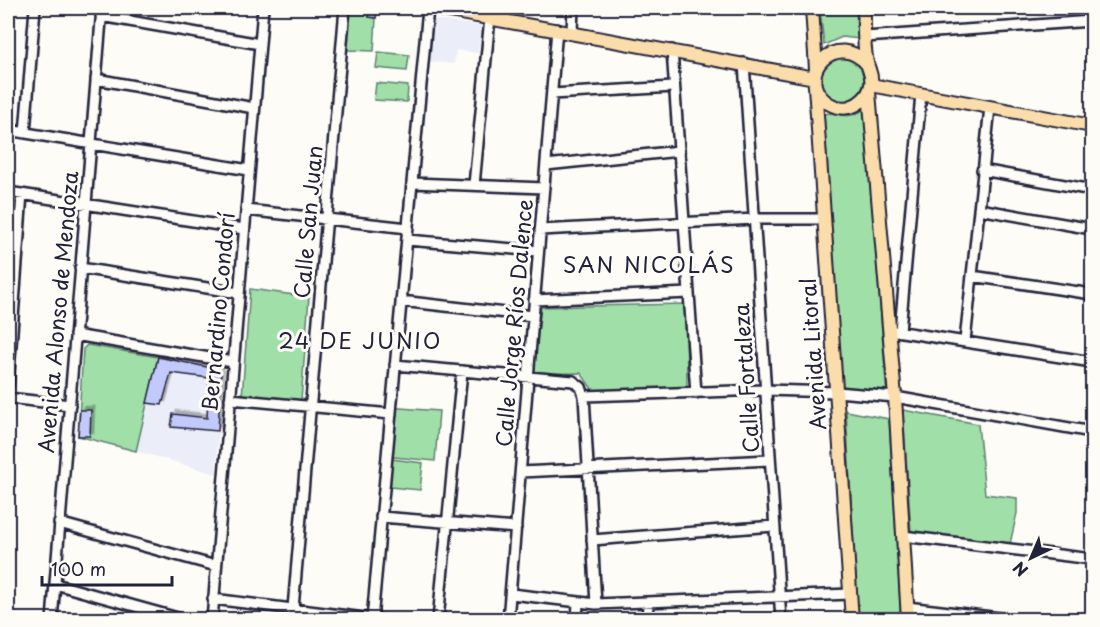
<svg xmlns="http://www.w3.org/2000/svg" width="1100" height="627" font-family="'Playpen Sans',sans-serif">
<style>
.built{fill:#ebedf8}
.green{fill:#a0dfa8;stroke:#618072;stroke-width:1.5}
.building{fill:#c2cafc;stroke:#22223b;stroke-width:1.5;filter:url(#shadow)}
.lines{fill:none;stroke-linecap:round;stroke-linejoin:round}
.minor-casing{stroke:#22223b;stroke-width:14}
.major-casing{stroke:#22223b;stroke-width:16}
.minor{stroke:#fdfcf7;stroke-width:9}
.major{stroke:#faddab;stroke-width:12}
.labels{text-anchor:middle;stroke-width:6;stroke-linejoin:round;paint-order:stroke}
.street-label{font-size:21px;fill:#22223b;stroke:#fdfcf7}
.neighbourhood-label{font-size:22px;letter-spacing:1.5px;fill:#22223b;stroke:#fdfcf7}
</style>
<defs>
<filter id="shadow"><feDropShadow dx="3.5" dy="-3.5" stdDeviation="0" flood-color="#0004"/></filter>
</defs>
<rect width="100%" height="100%" fill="#fdfcf7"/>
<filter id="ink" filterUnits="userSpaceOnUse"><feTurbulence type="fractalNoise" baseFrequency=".0167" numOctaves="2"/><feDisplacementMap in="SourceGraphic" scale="12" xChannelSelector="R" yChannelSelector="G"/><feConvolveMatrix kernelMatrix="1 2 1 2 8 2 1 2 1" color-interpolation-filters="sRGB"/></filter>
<g filter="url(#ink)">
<path class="built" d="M 430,19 L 481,26 L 478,53 L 456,50 L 454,64 L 425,61 Z
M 158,357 L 221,374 L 216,474 L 136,451 Z"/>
<path class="green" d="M 350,8 L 370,8 L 369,17 L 376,18 L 374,51 L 347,50 Z
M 820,8 L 858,8 L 860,39 L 842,37 L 824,45 Z
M 378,52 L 409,55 L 407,71 L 376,68 Z
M820 79a22 22 0 1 1 44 0a22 22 0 1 1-44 0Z
M 376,83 L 408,86 L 407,102 L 374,100 Z
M 863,110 L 865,112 L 887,396 L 842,388 L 824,114 C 836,110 844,122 863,110 Z
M 250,289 L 309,297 L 301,401 L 242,397 Z
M 686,304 L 687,389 L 594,392 L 581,373 L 533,374 L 541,307 Z
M 87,345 L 158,357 L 136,451 L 78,436 L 83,349 Z
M 387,407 L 439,411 L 435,461 L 384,456 Z
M 903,410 L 978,424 L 985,494 L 1017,498 L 1017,513 L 1010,544 L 911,532 Z
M 846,411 L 889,419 L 901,619 L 858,619 Z
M 383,458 L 423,463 L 420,490 L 380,486 Z"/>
<path class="building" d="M 370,8 L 378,8 L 376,18 L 369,17 Z
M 158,357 L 217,369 L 221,374 L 218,431 L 171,427 L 173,414 L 207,418 L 209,378 L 171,373 L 162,405 L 147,403 Z
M 80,410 L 91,410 L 90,436 L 78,436 Z"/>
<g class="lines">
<defs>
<path id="minor" d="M 101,16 L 260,44
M 504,20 L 505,8
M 572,31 L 573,8
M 865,37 L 1092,21
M 672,50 L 696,393
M 744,63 L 781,620
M 96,79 L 254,108
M 552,94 L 674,87
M 8,130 L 249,170
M 25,133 L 35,8
M 546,165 L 679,151
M 982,170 L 1092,190
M 412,183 L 544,188
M 474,185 L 490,17
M 8,192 L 244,229
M 979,209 L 1092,229
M 246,210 L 408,228
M 540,230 L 755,219 L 824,219
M 407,240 L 538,251
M 80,268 L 239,293
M 972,276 L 1092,294
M 534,300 L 689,293
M 401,301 L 533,316
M 896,331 L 1092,362
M 900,331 L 921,94
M 75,335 L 233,362
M 965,341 L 990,107
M 395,365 L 573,381 L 581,387 L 584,396 L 765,390 L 837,392 L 895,397 L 1092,432
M 8,387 L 22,194
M 584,396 L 596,604
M 8,398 L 70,405
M 230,399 L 391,414
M 521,472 L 770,460
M 381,517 L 516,528
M 59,523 L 216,566
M 903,536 L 1092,559
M 592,540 L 774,526
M 55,584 L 185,620
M 511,594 L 596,604 L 850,594
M 213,599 L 381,620
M 907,607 L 1017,620
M 52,620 L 102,8
M 212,620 L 263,8
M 292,620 L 345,8
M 372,620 L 428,8
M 438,620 L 462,371
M 508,620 L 557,29
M 577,620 L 578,603
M 647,620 L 648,604"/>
<path id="major" d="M 433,8 L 815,78
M 812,8 L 816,69
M 864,8 C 864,25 863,45 867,63 C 869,71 873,76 871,85 C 869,96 860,104 850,107 C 841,109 831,106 824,100 C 795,73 837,30 867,64
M 871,85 L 1092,126
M 815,86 L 852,620
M 869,92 L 895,397 L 908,620"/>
</defs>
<use href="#minor" class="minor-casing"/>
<use href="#major" class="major-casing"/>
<use href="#minor" class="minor"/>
<use href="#major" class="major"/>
</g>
</g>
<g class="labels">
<g class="street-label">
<text transform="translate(309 222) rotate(-85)" y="7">Calle San Juan</text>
<text transform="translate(59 312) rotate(-85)" y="7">Avenida Alonso de Mendoza</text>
<text transform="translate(219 312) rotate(-85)" y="7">Bernardino Condorí</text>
<text transform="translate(515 323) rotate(-85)" y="7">Calle Jorge Ríos Dalence</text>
<text transform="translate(814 354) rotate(-94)" y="7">Avenida Litoral</text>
<text transform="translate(747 378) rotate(-94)" y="7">Calle Fortaleza</text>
</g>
<g class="neighbourhood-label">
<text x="649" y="273">SAN NICOLÁS</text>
<text x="360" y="349">24 DE JUNIO</text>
</g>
</g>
<rect width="1100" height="627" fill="none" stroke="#fdfcf7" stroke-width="30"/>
<rect x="15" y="15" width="1070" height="597" fill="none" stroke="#22223b" stroke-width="2" filter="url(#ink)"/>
<g transform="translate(1031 558) rotate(224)" stroke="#fdfcf7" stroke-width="4.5" paint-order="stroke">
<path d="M0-4.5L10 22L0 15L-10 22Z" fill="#22223b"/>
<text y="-9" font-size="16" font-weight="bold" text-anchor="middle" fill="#22223b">N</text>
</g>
<path d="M42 576v9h130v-9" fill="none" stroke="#22223b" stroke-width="3"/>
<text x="51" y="576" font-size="18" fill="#22223b" stroke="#fdfcf7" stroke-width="4.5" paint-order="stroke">100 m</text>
</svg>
